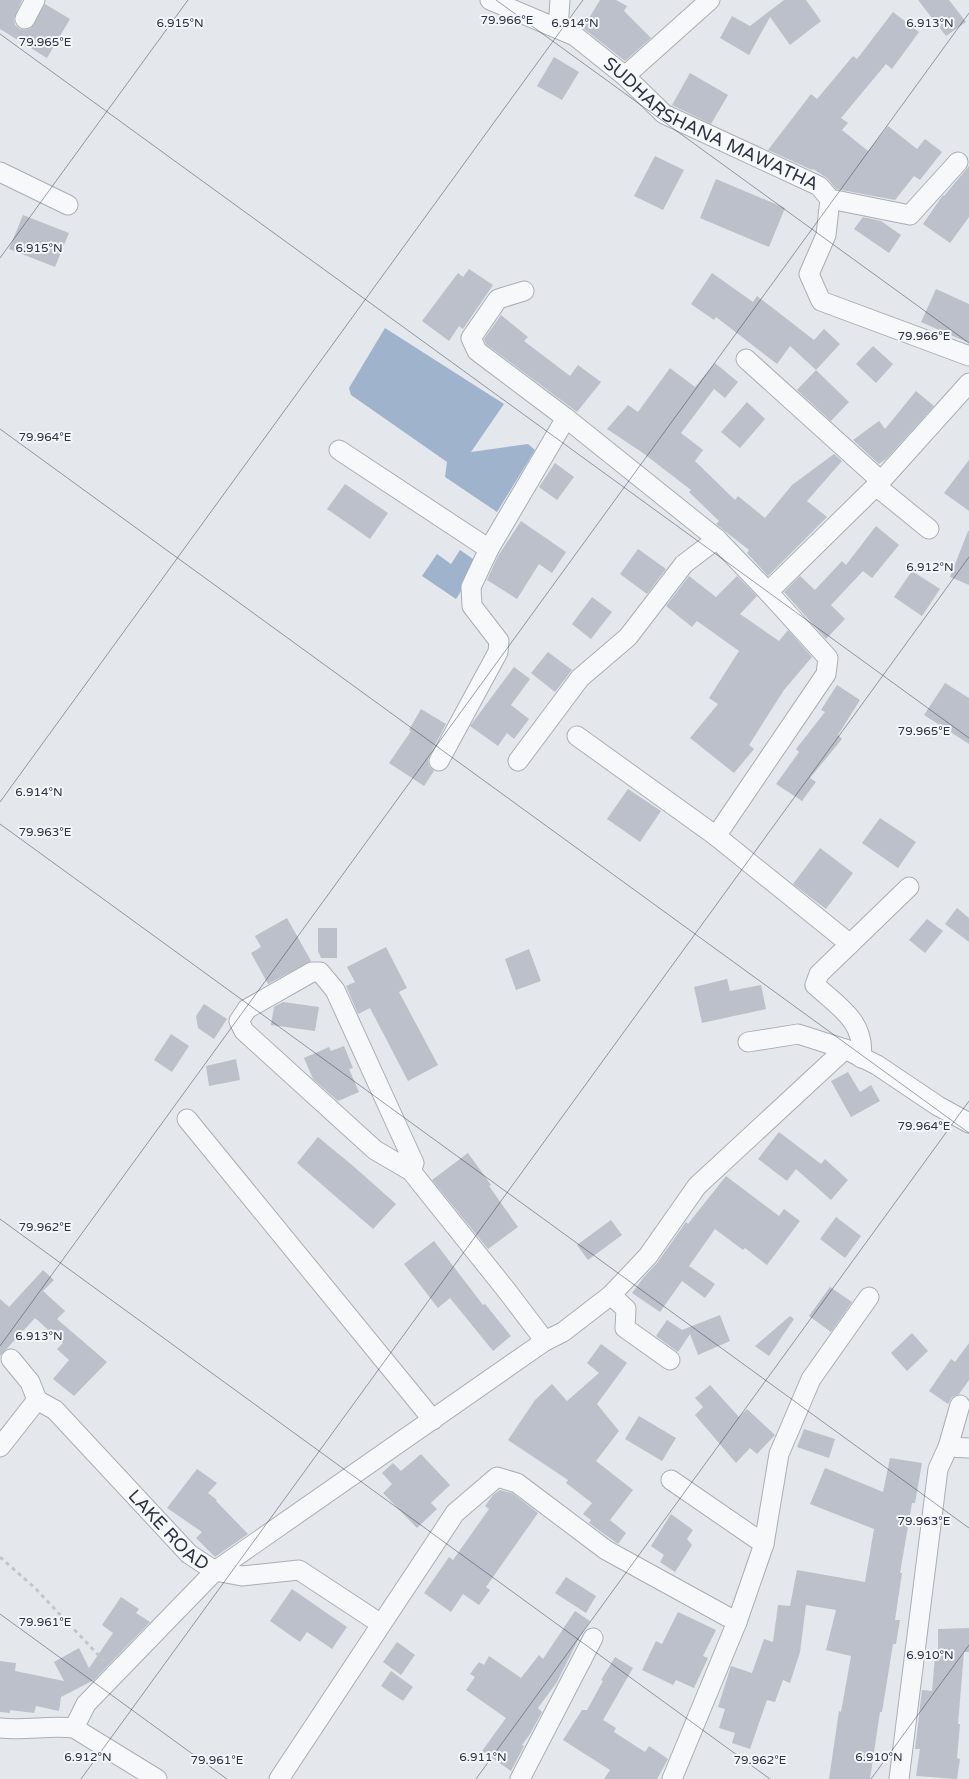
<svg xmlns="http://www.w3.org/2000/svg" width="969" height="1779" font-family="'Varela Round',sans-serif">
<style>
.water{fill:#9fb4cc}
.building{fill:#bbc0ca}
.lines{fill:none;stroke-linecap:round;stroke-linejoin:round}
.minor-casing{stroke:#a9aeb7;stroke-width:21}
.path{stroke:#c2c5cb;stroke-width:3;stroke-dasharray:4 4;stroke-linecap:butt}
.minor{stroke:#f7f8fa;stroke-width:19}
.ticks{fill:none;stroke:#2b3445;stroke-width:1;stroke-opacity:0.45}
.labels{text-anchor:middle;stroke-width:4;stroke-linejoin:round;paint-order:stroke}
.street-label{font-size:18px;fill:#2b3445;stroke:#f4f6f9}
.ticks-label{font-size:12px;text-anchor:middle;fill:#2b3445;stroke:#f4f6f9;stroke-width:4;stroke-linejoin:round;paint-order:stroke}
</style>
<rect width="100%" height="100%" fill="#e4e7ec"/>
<path class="water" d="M 385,328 L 504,404 L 471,452 L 528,444 L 535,450 L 497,512 L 445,477 L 447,462 L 351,395 L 349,388 Z
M 460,550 L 479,563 L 456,599 L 422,576 L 437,554 L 451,564 Z"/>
<path class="building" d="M 0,0 L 22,0 L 14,19 L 15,25 L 20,29 L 26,30 L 31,28 L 45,4 L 70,19 L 47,58 L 0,29 Z
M 600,0 L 616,0 L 627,6 L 624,11 L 651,38 L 625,61 L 583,28 Z
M 784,0 L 806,0 L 821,21 L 790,45 L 770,17 L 749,55 L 720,38 L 732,16 L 750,26 Z
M 918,0 L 949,0 L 966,22 L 946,36 Z
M 893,12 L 919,32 L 892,69 L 886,64 L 841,118 L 848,123 L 842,130 L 868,151 L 888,126 L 917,149 L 925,139 L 942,152 L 920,180 L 914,176 L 895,200 L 836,189 L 827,178 L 813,169 L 812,170 L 768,150 L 811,94 L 817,99 L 853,56 L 857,59 Z
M 554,57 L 579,72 L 562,100 L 537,86 Z
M 690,73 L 728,95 L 711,124 L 672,105 Z
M 655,156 L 684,170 L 663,210 L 634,196 Z
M 969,166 L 969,217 L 950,243 L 923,224 L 943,195 L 944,196 Z
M 716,179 L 785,208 L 769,247 L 700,218 Z
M 23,215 L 69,233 L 55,267 L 9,249 Z
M 863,217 L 881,221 L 901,235 L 889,253 L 854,229 Z
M 469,269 L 493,285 L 463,329 L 459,326 L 449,341 L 422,321 L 458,273 L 463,277 Z
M 712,273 L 753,302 L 757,296 L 814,340 L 824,329 L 840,344 L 816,370 L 790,346 L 777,364 L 716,317 L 714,320 L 691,304 Z
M 936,289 L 969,304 L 969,343 L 921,322 Z
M 501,315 L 528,337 L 524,341 L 570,376 L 578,365 L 601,382 L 577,412 L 486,344 L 484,339 Z
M 873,346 L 893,364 L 876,383 L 856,364 Z
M 715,363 L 738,382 L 725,398 L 714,389 L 681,433 L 703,450 L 695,461 L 735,500 L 738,496 L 765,518 L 792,485 L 834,454 L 842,461 L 807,501 L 827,517 L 768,576 L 747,553 L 749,550 L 716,524 L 719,521 L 689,492 L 691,490 L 643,453 L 607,429 L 628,405 L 638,412 L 670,368 L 695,387 Z
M 816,370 L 849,402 L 831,421 L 797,390 Z
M 916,391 L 934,406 L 887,458 L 879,464 L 853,440 L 879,421 L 885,429 Z
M 747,402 L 765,419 L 740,448 L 721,432 Z
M 969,460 L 969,511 L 944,493 Z
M 555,463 L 574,477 L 557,500 L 539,487 Z
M 345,484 L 388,513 L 370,539 L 327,509 Z
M 521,521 L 566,552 L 552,573 L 539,564 L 517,599 L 487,580 L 498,556 Z
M 876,526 L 899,545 L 872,578 L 863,571 L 831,605 L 845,619 L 826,639 L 784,592 L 800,576 L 815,590 L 842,561 L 846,565 Z
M 968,531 L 969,531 L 969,585 L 950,577 Z
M 638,549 L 666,569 L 647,594 L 620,574 Z
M 912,571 L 940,589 L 922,616 L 894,597 Z
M 689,576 L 716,597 L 737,576 L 757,596 L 740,614 L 779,641 L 788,630 L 812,657 L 784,690 L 749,745 L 754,749 L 734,773 L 690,738 L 718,704 L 709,698 L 739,651 L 697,621 L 692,627 L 666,606 Z
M 592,597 L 612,612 L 591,639 L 572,624 Z
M 548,652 L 572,670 L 555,692 L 531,673 Z
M 514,667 L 530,679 L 511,705 L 529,719 L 514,739 L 507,733 L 498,746 L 470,726 Z
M 945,683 L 969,698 L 969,744 L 924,715 Z
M 837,685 L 860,700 L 838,735 L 842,739 L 810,778 L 816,782 L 802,801 L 776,784 L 799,752 L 796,749 L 825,712 L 821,710 Z
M 421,709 L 446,724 L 429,756 L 428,761 L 429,766 L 434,771 L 424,786 L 389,763 L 411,731 L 409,730 Z
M 628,789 L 661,811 L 640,842 L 607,819 Z
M 880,818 L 916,842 L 898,868 L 862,843 Z
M 820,848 L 853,873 L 826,909 L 793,884 Z
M 957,908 L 969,918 L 969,942 L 945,924 Z
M 287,918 L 311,961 L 268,984 L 251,953 L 261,947 L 255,936 Z
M 927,919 L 943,931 L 925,953 L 909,940 Z
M 318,928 L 337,928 L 337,958 L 321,958 L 318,951 Z
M 386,947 L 407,988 L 399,992 L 438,1065 L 408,1081 L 370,1008 L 358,1014 L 346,986 L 355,982 L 347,967 Z
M 529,949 L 541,981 L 516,990 L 505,959 Z
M 727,979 L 730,991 L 761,985 L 766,1009 L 702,1023 L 694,987 Z
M 283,1002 L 319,1007 L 315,1031 L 271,1025 L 274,1007 Z
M 204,1004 L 227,1019 L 214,1039 L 198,1028 L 196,1016 Z
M 171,1034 L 189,1046 L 172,1072 L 154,1060 Z
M 344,1046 L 353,1068 L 349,1069 L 359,1092 L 338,1101 L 313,1079 L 304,1058 L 329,1047 L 331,1051 Z
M 236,1059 L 240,1080 L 209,1086 L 206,1066 Z
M 848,1072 L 860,1092 L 871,1085 L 880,1101 L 851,1117 L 831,1081 Z
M 779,1132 L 821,1164 L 825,1159 L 848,1180 L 831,1200 L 796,1169 L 787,1181 L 758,1159 Z
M 318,1137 L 352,1165 L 396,1204 L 373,1229 L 297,1163 Z
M 468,1153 L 491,1185 L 489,1186 L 518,1227 L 488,1249 L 432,1180 Z
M 726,1176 L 779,1216 L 784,1209 L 800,1221 L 767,1265 L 745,1248 L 743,1250 L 715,1229 L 689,1266 L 715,1284 L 705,1298 L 682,1281 L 660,1312 L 632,1293 L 644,1277 L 657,1263 L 686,1222 L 688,1224 Z
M 836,1217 L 861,1236 L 845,1258 L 820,1239 Z
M 611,1220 L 622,1235 L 588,1260 L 577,1245 Z
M 434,1241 L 483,1305 L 485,1304 L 511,1336 L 493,1351 L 450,1298 L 438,1308 L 404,1264 Z
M 43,1270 L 54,1280 L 43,1291 L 65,1311 L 57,1319 L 107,1362 L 74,1396 L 53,1379 L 69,1360 L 57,1349 L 63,1343 L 35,1318 L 0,1356 L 0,1299 L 9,1307 Z
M 830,1287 L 852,1302 L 831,1332 L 809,1316 Z
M 720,1315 L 730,1341 L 698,1355 L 690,1334 L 678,1352 L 656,1336 L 667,1320 L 682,1330 Z
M 790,1316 L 794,1319 L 769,1356 L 755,1346 Z
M 912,1333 L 928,1351 L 907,1371 L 891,1353 Z
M 969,1343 L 969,1380 L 959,1394 L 952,1397 L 948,1404 L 929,1391 L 951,1359 L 955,1362 Z
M 601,1344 L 627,1363 L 597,1404 L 619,1431 L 596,1461 L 633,1490 L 610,1520 L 626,1533 L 618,1544 L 589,1523 L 591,1520 L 583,1514 L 592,1503 L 566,1483 L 568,1480 L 508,1440 L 535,1400 L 552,1384 L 567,1401 L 599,1373 L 587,1363 Z
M 710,1385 L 739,1417 L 747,1409 L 775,1435 L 757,1454 L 750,1448 L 736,1463 L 695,1415 L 703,1407 L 695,1398 Z
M 639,1416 L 676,1438 L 662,1461 L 625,1439 Z
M 804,1429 L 835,1439 L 829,1458 L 797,1447 Z
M 421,1454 L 450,1485 L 431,1503 L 437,1509 L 417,1528 L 383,1493 L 392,1484 L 382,1473 L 393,1463 L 401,1471 Z
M 890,1458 L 922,1463 L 915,1503 L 912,1503 L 900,1573 L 902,1573 L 895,1620 L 900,1620 L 896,1644 L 893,1644 L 882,1712 L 880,1712 L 870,1779 L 829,1779 L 839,1711 L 841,1712 L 851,1656 L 826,1650 L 836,1610 L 806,1605 L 800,1652 L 790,1683 L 783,1680 L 775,1702 L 767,1700 L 750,1749 L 732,1743 L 735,1733 L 719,1728 L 725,1709 L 718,1707 L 731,1666 L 752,1673 L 764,1639 L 773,1642 L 778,1605 L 790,1606 L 797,1570 L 865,1582 L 874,1529 L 810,1504 L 825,1468 L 883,1492 Z
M 197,1469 L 217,1483 L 208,1493 L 217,1500 L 216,1501 L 248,1534 L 215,1557 L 196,1538 L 202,1532 L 167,1508 Z
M 500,1490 L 512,1493 L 538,1513 L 486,1587 L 490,1590 L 479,1605 L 463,1594 L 451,1612 L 424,1593 L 449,1557 L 453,1560 L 489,1509 L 485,1506 L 493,1495 Z
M 671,1514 L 693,1530 L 687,1539 L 692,1545 L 675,1572 L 660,1562 L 664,1555 L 651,1546 Z
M 566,1577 L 596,1596 L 586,1613 L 555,1593 Z
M 292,1589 L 347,1627 L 332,1649 L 307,1632 L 300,1642 L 270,1621 Z
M 121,1597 L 139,1609 L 136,1613 L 150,1622 L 94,1680 L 61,1697 L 59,1711 L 36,1706 L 34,1713 L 10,1710 L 10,1713 L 0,1712 L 0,1661 L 16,1663 L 15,1671 L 64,1681 L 54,1662 L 79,1648 L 89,1668 L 113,1633 L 102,1625 Z
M 575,1611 L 590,1621 L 580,1636 L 557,1682 L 538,1708 L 542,1712 L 530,1734 L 522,1745 L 524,1746 L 511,1771 L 482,1751 L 506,1718 L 466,1690 L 475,1677 L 470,1674 L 479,1662 L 484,1665 L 489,1656 L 521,1678 L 539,1655 L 543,1659 Z
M 678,1612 L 716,1630 L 703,1656 L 708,1658 L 694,1688 L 676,1680 L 673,1685 L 642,1670 L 656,1641 L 662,1644 Z
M 969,1628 L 969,1652 L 964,1652 L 958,1724 L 960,1724 L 957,1758 L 960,1759 L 957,1779 L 916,1776 L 920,1749 L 915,1749 L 922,1690 L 932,1691 L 935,1657 L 938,1658 L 938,1629 Z
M 397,1642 L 415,1655 L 401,1675 L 383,1662 Z
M 615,1657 L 633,1668 L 603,1720 L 616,1728 L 614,1732 L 645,1752 L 649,1746 L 668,1759 L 657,1779 L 604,1779 L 610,1770 L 563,1740 L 582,1710 L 587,1710 L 603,1681 L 601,1680 Z
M 391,1671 L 413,1687 L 403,1701 L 381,1686 Z"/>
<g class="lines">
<defs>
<g id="minor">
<path id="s1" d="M 490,0 L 575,36 L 625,76 L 664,114 L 819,186 L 830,199 L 826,235 L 809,274 L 821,301 L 969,356"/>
<path d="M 25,19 L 35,0"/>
<path d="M 558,28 L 560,0"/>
<path d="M 625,76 L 710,0"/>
<path d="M 0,172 L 68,205"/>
<path d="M 830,199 L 910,215 L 958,162"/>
<path d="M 524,291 L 498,299 L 471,338 L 477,351 L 566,418 L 717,539 L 768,592 L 828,658 L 826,674 L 716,836"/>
<path d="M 746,359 L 881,481"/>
<path d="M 339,450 L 489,549"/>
<path d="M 876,486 L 929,529"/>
<path d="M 768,592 L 881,481 L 969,383"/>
<path d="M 577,736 L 716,836 L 850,944"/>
<path d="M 439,761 L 498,652 L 499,641 L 472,606 L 471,587 L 489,549 L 566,418"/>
<path d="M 518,761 L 580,678 L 628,637 L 684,564 L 717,539"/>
<path d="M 748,1042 L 798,1034 L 845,1049 L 877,1065 L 938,1106 L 969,1123"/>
<path d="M 861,1058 C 866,1022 839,1007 815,985 L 819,974 L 909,887"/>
<path d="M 187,1119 L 433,1420"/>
<path d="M 411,1171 L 414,1163 L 335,990 L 320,972 L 312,972 L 247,1009 L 239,1021 L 244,1031 L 375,1150 L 411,1171 L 507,1291 L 545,1341"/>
<path d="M 611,1295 L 626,1309 L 625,1328 L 670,1360"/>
<path d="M 11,1359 L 30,1382 L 37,1400"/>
<path id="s2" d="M 0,1447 L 37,1400 L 55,1410 L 189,1554 L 215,1571 L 242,1576 L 299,1570 L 381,1624"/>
<path d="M 948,1447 L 969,1448"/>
<path d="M 671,1480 L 764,1544"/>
<path d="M 0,1728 C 25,1731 49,1725 74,1728 L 157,1779"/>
<path d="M 74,1728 L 86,1704 L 215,1571 L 545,1341 L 563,1332 L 611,1295 L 648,1256 L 697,1186 L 845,1049"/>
<path d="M 279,1779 L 455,1513 L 497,1477 L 517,1483 L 606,1550 L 737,1622"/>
<path d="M 520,1779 L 593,1638"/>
<path d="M 672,1779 L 737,1622 L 764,1544 L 779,1454 L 811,1379 L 869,1297"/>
<path d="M 899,1779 L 938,1469 L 948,1447 L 960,1405"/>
</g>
</defs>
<use href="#minor" class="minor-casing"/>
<path class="path" d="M 0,1557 L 35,1588 L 104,1661"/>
<use href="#minor" class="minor"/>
</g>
<path class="ticks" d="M 496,0 L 969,343M 0,34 L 969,738M 0,258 L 188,0M 0,429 L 969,1133M 0,802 L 583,0M 0,824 L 969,1528M 0,1219 L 770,1779M 0,1346 L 969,13M 0,1614 L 227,1779M 81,1779 L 969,557M 476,1779 L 969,1101M 871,1779 L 969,1645"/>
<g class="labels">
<g class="street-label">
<text dy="6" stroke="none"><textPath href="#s1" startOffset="256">SUDHARSHANA MAWATHA</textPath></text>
<text dy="6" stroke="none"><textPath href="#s2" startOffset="246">LAKE ROAD</textPath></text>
</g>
</g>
<g class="ticks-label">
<text x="507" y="24">79.966°E</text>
<text x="180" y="27">6.915°N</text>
<text x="575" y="27">6.914°N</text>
<text x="930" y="27">6.913°N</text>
<text x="45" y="46">79.965°E</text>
<text x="39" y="252">6.915°N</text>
<text x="924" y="340">79.966°E</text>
<text x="45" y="441">79.964°E</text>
<text x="930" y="571">6.912°N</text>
<text x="924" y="735">79.965°E</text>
<text x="39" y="796">6.914°N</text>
<text x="45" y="836">79.963°E</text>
<text x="924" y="1130">79.964°E</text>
<text x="45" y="1231">79.962°E</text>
<text x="39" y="1340">6.913°N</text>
<text x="924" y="1525">79.963°E</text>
<text x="45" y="1626">79.961°E</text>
<text x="930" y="1659">6.910°N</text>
<text x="88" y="1761">6.912°N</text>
<text x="483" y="1761">6.911°N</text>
<text x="879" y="1761">6.910°N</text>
<text x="217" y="1764">79.961°E</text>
<text x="760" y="1764">79.962°E</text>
</g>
</svg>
